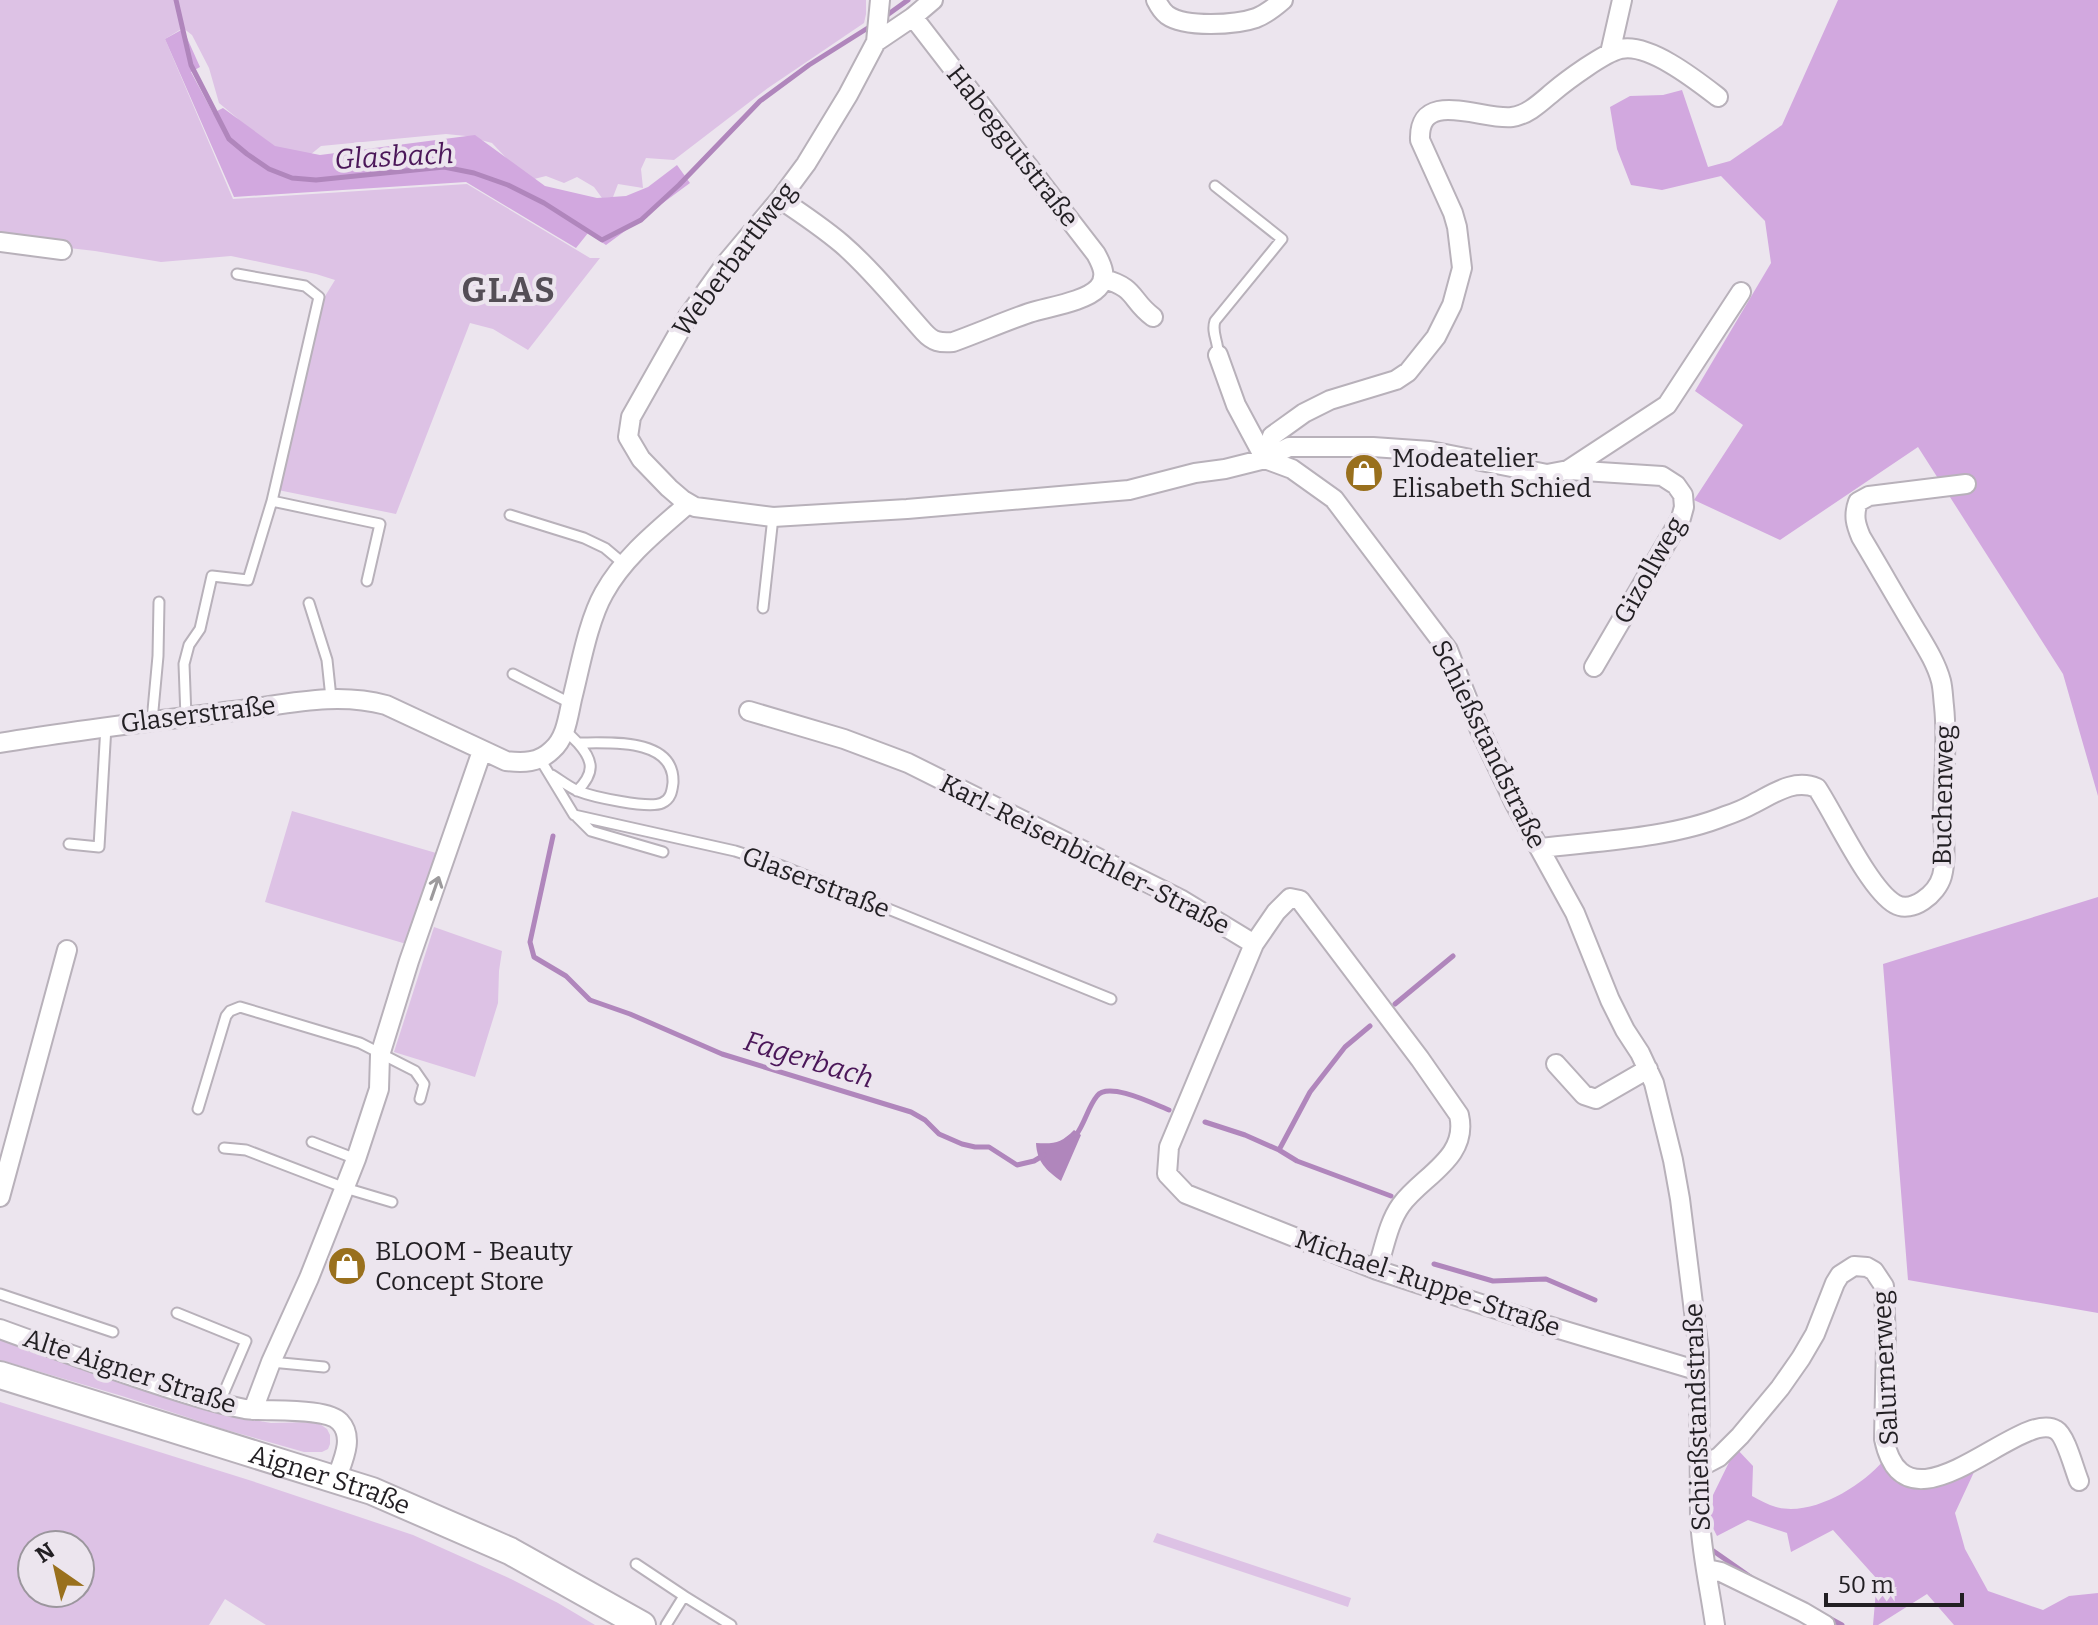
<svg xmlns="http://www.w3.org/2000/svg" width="2098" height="1625" font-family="Bitter,serif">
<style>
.green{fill:#ddc2e5;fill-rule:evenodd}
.forest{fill:#d2a8df}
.water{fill:#b086bc}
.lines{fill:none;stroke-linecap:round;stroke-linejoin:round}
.stream{stroke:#b086bc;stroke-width:5}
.service-casing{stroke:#b8b1ba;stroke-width:13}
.minor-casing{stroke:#b8b1ba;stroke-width:22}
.secondary-casing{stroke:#b8b1ba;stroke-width:30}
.service{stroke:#fff;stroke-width:9}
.minor{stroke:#fff;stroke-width:18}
.secondary{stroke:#fff;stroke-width:26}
.oneway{stroke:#9c9a9c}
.labels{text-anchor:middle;stroke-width:8;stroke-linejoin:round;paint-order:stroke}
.street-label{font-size:26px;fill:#221f23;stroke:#ece5ee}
.poi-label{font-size:26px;fill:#221f23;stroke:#ece5ee;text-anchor:start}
.water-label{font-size:28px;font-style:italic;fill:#4b1759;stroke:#ece5ee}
.district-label{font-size:34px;font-weight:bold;letter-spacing:2px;fill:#544e56;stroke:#ece5ee}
</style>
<rect width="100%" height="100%" fill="#ece5ee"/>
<path class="green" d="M 0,0 L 866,0 L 866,14 L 864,23 L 768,88 L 674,160 L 646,158 L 641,169 L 643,188 L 618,184 L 613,197 L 602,198 L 594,187 L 577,177 L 564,183 L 546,176 L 534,179 L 512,164 L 492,143 L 466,136 L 446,134 L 321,146 L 305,159 L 249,136 L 237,118 L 219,103 L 209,68 L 192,35 L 183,28 L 165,39 L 233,199 L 467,184 L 590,258 L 600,258 L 528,350 L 493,329 L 470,323 L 396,514 L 278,490 L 319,306 L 335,280 L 316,274 L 231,256 L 161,262 L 95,251 L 0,240 Z
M 292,811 L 443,855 L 413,946 L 265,902 Z
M 434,927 L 502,951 L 499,971 L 498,1003 L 475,1077 L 394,1052 Z
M 0,1339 L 115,1379 L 221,1414 L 271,1423 L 317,1422 L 327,1429 L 330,1435 L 330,1444 L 328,1449 L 322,1452 L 304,1452 L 223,1429 L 122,1396 L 0,1360 Z
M 0,1402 L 252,1481 L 413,1535 L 511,1579 L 558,1603 L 595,1625 L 266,1625 L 225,1599 L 209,1625 L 0,1625 ZM 32,1545 L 80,1545 L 80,1593 L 32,1593 Z
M 1157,1533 L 1351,1598 L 1348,1607 L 1153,1542 Z"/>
<path class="forest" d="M 1838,0 L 2098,0 L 2098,796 L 2063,674 L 1918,447 L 1780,540 L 1694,500 L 1743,425 L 1695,391 L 1771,263 L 1765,221 L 1721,176 L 1662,190 L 1631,185 L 1617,149 L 1610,107 L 1630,96 L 1663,95 L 1682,90 L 1708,167 L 1730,161 L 1782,125 Z
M 183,29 L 200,67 L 191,72 L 213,113 L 223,108 L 275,146 L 320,155 L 475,135 L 545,186 L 597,198 L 626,196 L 648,187 L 677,165 L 690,183 L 606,245 L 588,233 L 576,248 L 466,182 L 234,197 L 165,39 Z
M 2098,897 L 2098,1313 L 1908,1280 L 1883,964 Z
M 1736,1448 L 1753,1466 L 1752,1496 C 1760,1500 1768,1505 1776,1507 C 1811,1517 1861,1487 1883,1461 C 1904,1514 1940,1463 1974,1472 L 1955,1513 L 1965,1549 L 1988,1591 L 2043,1610 L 2069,1596 L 2098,1593 L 2098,1625 L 1954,1625 L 1927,1594 L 1878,1625 L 1873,1625 L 1877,1579 L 1833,1530 L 1791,1552 L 1787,1533 L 1748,1520 L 1717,1536 L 1709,1520 L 1713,1495 Z"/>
<path class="water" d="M 1074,1130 L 1081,1135 L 1061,1181 C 1046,1170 1037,1162 1036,1143 C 1055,1144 1061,1143 1074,1130 Z"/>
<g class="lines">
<path class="stream" d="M 176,0 L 191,65 L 229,139 L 247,154 L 269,169 L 292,178 L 316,180 L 444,167 L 474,173 L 508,185 L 544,203 L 602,240 L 641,220 L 679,185 L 760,101 L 809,65 L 871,26
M 883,18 L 908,0
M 553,836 L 530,942 L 534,957 L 566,976 L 590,1000 L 630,1014 L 722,1054 L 911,1112 L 925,1120 L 939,1134 L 962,1144 L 975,1147 L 989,1147 L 1017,1165 L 1034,1161 L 1044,1155
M 1395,1004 L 1453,956
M 1205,1122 L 1245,1135 L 1279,1150 L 1297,1161 L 1391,1196
M 1076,1135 C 1085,1123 1088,1107 1097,1096 C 1108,1081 1154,1104 1169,1110
M 1279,1150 L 1310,1092 L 1345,1047 L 1370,1026
M 1434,1264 L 1493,1281 L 1546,1279 L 1595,1300
M 1712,1550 L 1752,1578
M 1829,1618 L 1842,1625"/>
<defs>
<path id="service" d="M 1215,186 L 1282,239 L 1215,321 C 1211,333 1219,342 1218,355
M 237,274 L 305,286 L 319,297 L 272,501
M 510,515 L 584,538 L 605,548 L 624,564
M 309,603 L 327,660 L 331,698
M 763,608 L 773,517
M 513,674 L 570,703
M 186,717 L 184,664 L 189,645 L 200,629 L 212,576 L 248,580 L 272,501 L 380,524 L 367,581
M 152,721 L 158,656 L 159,602
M 540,759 L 574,815 L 735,851 L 782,866 L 1111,999
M 552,775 C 560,780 569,787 578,791 C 593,797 649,809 662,803 C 671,799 672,791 673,783 C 675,737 608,743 578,743 L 565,730
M 577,791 C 595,773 594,761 578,743
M 577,817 L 591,831 L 663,852
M 69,844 L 99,847 L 106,726
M 198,1109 L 226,1016 L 230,1011 L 240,1007 L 360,1043 L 415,1071 L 424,1084 L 420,1099
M 312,1142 L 356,1159
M 224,1148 L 246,1150 L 345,1188 L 392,1202
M 0,1294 L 113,1332
M 177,1313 L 246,1341 L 219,1404
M 271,1362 L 324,1367
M 636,1564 L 684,1596
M 666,1625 L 684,1596 L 731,1625"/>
<path id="minor" d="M 880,0 L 876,42 L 848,95 L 806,164 L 780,199 L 727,262 L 687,318 L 631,417 L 628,437 L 641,459 L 669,488 L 683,500 L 695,507 L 773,517 L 907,509 L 1129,490 L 1195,473 L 1225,469 L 1265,459 L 1292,469 L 1334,499 L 1448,650 L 1479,728 L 1515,804 L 1575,913 L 1610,1000 L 1625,1030 L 1640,1053 L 1654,1083 L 1673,1160 L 1680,1199 L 1699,1352 L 1700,1520 C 1702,1555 1710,1590 1715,1625
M 1156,0 C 1159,6 1162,11 1167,15 C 1185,28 1236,25 1256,18 C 1266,14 1275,7 1283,0
M 876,42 L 913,17 L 933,0
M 1610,53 L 1622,0
M 780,199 C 801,213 822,227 842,244 C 872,270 898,303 924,332 C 933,342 940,343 953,342 C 978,333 1003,322 1029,313 C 1047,307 1085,302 1098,288 C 1108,277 1102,265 1096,254 L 913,17
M 0,242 L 62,250
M 1104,279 C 1137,288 1130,300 1153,317
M 1218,355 L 1236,405 L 1265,459
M 1265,459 L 1272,436 L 1304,413 L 1330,400 L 1396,380 L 1408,372 L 1436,337 L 1452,305 L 1462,268 L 1457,227 L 1453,213 L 1420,140 C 1418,87 1484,121 1512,117 C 1528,115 1541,102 1553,92 C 1566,81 1605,52 1621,49 C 1649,43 1696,80 1718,97
M 1265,459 L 1289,447 L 1373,447 L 1430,451 L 1547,474 L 1568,470 L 1667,405 L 1741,292
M 1568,470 L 1662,476 L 1676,485 L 1683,495 L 1684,507 L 1681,518 L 1594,667
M 749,711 L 844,739 L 908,763 L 1180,899 L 1254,944
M 0,743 C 77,730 155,721 233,711 C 285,705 334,691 386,705 L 506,761 C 523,763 539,763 552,750 C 566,738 568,717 572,699 C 580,668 588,621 604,593 C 624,557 657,531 688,504
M 1541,848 C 1599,841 1671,838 1725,816 C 1734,813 1744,809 1753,804 C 1773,794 1794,778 1817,788 C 1835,815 1869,889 1895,904 C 1912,914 1937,894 1942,876 C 1947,857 1943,835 1943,815 C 1943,779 1948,743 1944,706 C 1943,698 1943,689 1941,681 C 1936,662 1924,644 1914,627 C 1896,597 1879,567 1861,537 C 1856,525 1853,516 1858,502 L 1869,496 L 1966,484
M 1556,1064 L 1584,1095 L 1596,1099 L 1648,1069
M 0,1197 L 67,950
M 1377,1270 C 1384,1249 1388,1223 1401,1205 C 1422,1176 1469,1158 1459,1115 L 1420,1059 L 1300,900 L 1290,898 L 1276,912 L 1254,944 L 1169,1147 L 1167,1174 L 1186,1194 L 1377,1270 L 1542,1324 L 1699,1371
M 0,1329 C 52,1348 104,1367 156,1384 C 186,1394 214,1403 245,1409 C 267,1412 327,1407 340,1422 C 355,1438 342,1462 336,1480
M 253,1410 L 271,1362 L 309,1278 L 356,1159 L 379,1089 L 380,1055 L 409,961 L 482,751
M 1700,1467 L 1719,1457 L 1740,1436 L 1780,1388 L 1801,1358 L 1815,1334 L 1835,1283 L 1840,1275 L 1854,1266 L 1867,1267 L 1874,1271 L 1884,1286 L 1886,1344 L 1884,1439 C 1906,1544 2020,1407 2056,1430 C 2066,1436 2074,1469 2079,1481
M 1707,1569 L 1721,1572 L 1803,1612 L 1825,1625"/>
<g id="secondary">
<path id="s1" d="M 0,1375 L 372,1491 L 510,1551 L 642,1625"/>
</g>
</defs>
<use href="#service" class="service-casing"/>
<use href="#minor" class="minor-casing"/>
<use href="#secondary" class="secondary-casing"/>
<use href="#service" class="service"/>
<use href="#minor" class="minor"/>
<use href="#secondary" class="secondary"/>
</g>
<defs><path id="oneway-shaft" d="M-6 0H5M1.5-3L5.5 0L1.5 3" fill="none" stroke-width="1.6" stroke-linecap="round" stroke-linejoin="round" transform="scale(2)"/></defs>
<use class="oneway" href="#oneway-shaft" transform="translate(435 888) rotate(-71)"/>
<defs>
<symbol id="shop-disc" viewBox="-11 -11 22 22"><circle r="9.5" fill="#99701d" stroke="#ece5ee"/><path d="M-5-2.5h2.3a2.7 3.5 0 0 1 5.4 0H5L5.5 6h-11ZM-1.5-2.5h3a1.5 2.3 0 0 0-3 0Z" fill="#fff"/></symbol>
</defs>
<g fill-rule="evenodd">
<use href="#shop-disc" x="1342" y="451" width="44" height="44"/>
<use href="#shop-disc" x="325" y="1244" width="44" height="44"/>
</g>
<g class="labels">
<g class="street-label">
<text transform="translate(1013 146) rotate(52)" y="9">Habeggutstraße</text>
<text transform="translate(734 259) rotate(-53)" y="9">Weberbartlweg</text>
<text transform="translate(1649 570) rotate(-61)" y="9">Gizollweg</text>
<text transform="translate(198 714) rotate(-7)" y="9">Glaserstraße</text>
<text transform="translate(1489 744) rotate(64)" y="9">Schießstandstraße</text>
<text transform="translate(1943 795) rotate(-89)" y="9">Buchenweg</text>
<text transform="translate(1085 854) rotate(27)" y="9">Karl-Reisenbichler-Straße</text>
<text transform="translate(816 882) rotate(21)" y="9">Glaserstraße</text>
<text transform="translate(1428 1283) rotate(19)" y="9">Michael-Ruppe-Straße</text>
<text transform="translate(1885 1368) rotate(-93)" y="9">Salurnerweg</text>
<text transform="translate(130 1371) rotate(18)" y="9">Alte Aigner Straße</text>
<text transform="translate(1697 1417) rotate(-92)" y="9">Schießstandstraße</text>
<text dy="9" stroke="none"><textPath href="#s1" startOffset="346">Aigner Straße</textPath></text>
</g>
<g class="poi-label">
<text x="1392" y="467">Modeatelier<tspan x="1392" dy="30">Elisabeth Schied</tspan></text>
<text x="375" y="1260">BLOOM - Beauty<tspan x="375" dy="30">Concept Store</tspan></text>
</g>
<g class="water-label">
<text transform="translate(394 156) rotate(-3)" y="10">Glasbach</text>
<text transform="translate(809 1059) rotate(17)" y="10">Fagerbach</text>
</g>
<g class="district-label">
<text x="509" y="302">GLAS</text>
</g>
</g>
<g transform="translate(56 1569) rotate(326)"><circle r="38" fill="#ece5ee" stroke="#9b969d" stroke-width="2"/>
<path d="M0-6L14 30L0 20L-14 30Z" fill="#99701d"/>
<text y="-12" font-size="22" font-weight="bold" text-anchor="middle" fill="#221f23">N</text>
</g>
<path d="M1826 1593v12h136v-12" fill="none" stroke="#221f23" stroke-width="4"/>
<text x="1838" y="1593" font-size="24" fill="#221f23" stroke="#ece5ee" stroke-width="6" paint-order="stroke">50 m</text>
</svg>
